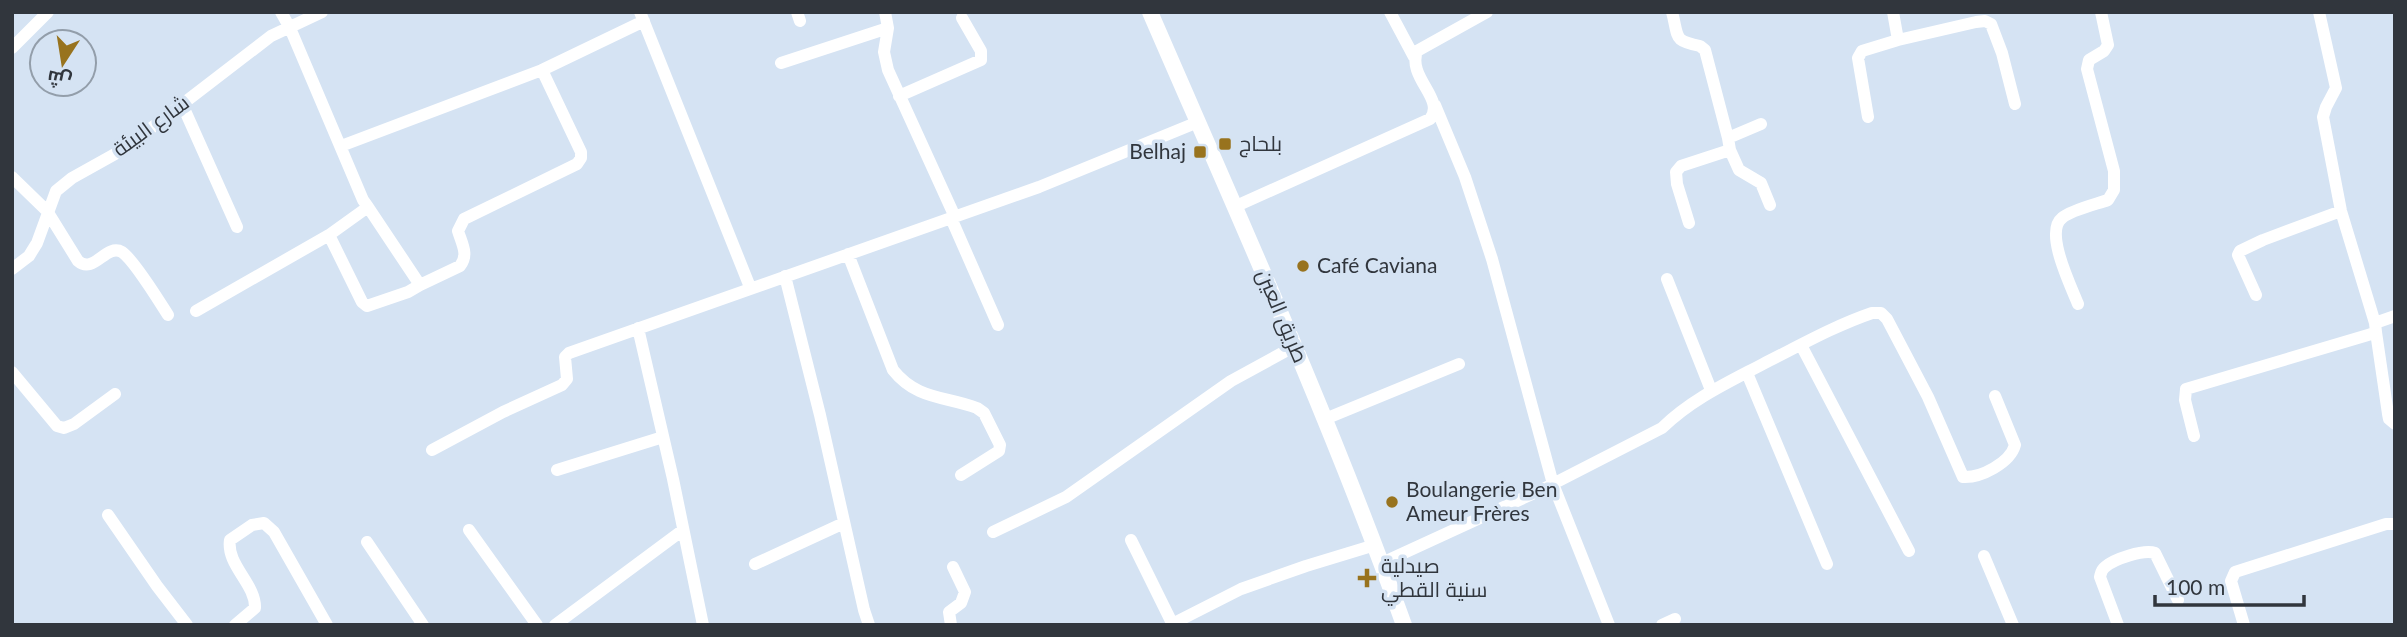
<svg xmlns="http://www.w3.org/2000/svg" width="2407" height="637" font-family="Lato,Cairo,sans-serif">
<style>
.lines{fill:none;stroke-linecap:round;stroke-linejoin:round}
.minor{stroke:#fff;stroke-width:12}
.major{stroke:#fff;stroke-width:16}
.poi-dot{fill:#98731e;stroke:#d5e3f3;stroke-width:2.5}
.labels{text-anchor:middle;stroke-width:7;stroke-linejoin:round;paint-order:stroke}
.street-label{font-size:21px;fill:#31363d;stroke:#d5e3f3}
.poi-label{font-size:21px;fill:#31363d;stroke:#d5e3f3;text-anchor:start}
</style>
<rect width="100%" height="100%" fill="#d5e3f3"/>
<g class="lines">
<path class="minor" d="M 281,12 L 290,28 L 363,200 L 368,207 L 420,285 L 408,292 L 367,306 L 362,302 L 329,235 L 368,207
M 640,12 L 750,287
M 797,12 L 800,21
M 885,12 L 888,28 L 884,52 L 888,70 L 955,217
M 1390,12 L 1414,57
M 1672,12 C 1679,39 1673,40 1700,46 L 1705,50 L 1728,138 L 1761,124
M 2319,12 L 2336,88 L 2326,107 L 2323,117 L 2341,211 L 2375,323 L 2395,316
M 1898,40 L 1976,22 L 1985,21 L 1991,24 L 2002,53 L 2015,104
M 12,48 L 48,12
M 781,63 L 888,28
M 542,70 L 644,21
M 899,96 L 981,60 L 981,51 L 962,18
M 182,104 L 237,227
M 1435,105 L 1465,177 L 1492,259 L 1553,484 L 1609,625
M 1868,117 L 1858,58 L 1862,51 L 1898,40 L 1893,12
M 341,146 L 542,70 L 581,152 L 581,158 L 577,164 L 464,219 L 458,231 C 462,244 469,255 460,266 L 420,285
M 1730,150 L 1739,170 L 1761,183 L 1770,205
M 12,177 L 47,211 L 78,261 C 94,275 106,243 122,252 C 134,260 159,301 168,315
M 1234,207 L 1430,119 C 1446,99 1407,78 1417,51 L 1487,12
M 951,218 L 998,325
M 1689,223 L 1677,184 L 1676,172 L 1681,166 L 1730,150 L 1728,138
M 848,254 L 893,370 C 917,400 945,396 977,408 L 984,413 L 1000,445 L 999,451 L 961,475
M 12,269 L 29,256 L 37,243 L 56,191 L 72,178 L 124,149 L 271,36 L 322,12
M 785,276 L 820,415 L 864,610 L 869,625
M 1667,279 L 1711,390
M 2256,295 L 2238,255 L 2240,251 L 2263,240 L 2341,211
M 2078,304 C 2071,286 2044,232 2062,218 C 2071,210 2097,204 2108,200 L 2114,190 L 2114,171 L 2087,69 L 2089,60 L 2104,51 L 2108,45 L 2101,12
M 196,311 L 329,235
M 638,328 L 673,479 L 703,625
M 2376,332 L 2388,414 L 2389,419 L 2395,424
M 1801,345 L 1909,551
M 12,372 L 57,426 L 64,428 L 74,424 L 115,394
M 1747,373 L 1827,564
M 1325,419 L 1459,364
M 2194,436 L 2185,400 L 2186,389 L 2368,335 L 2376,332 L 2375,323
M 432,450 L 503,412 L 562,385 L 567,379 L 565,357 L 569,353 L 1039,187 L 1198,122
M 557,470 L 663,437
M 108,515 L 157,586 L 187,625
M 469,530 L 537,625
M 993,532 L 1066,497 L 1231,381 L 1295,346
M 1131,540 L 1173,625
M 367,542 L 423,625
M 1984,556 L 2013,625
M 1382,563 L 1543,489 L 1662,428 C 1692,399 1727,383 1763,364 C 1799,346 1834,326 1872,313 L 1881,313 L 1887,319 L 1928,397 L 1963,477 C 1981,478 2010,463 2015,445 L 1995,396
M 755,564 L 844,523
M 235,625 L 255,608 C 256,584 226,565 230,540 L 252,525 L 264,523 L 274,532 L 327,625
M 555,625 L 683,530
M 951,625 L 949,612 L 961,603 L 965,592 L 953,567
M 1176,625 L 1178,621 L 1241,589 L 1306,566 L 1375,545
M 1662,625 L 1675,619
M 2118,625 L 2100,577 C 2101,573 2101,570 2105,567 C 2114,559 2144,549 2155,553 L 2178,600
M 2244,625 L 2231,581 L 2235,572 L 2386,524 L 2395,524"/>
<path class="major" d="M 1150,12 C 1238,215 1329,416 1404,625"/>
</g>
<g class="poi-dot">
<rect x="1218" y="137" width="14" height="14" rx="3.5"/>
<rect x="1193" y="145" width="14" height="14" rx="3.5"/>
<circle cx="1303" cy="266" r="7"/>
<circle cx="1392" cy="502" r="7"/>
<path d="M1363.5 567.5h7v7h7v7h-7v7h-7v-7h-7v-7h7z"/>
</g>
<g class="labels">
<g class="street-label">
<text transform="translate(151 126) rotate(-36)" y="7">شارع البيئة</text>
<text transform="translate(1282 316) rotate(67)" y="7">طريق العين</text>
</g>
<g class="poi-label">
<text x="1239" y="151">بلحاج</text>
<text x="1186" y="159" text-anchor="end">Belhaj</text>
<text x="1317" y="273">Café Caviana</text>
<text x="1406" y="497">Boulangerie Ben<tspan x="1406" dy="24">Ameur Frères</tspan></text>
<text x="1381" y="573">صيدلية<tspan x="1381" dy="24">سنية القطي</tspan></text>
</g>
</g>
<rect width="2407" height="637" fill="none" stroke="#31363d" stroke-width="28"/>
<g transform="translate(63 63) rotate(192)"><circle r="33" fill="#d5e3f3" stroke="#939eaa" stroke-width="2"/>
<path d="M0-5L12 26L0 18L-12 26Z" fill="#98731e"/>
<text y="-10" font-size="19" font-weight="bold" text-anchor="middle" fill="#31363d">ش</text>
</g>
<path d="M2155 595v10h149v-10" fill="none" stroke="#31363d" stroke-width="3.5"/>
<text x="2166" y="595" font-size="21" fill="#31363d" stroke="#d5e3f3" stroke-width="5" paint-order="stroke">100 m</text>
</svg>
